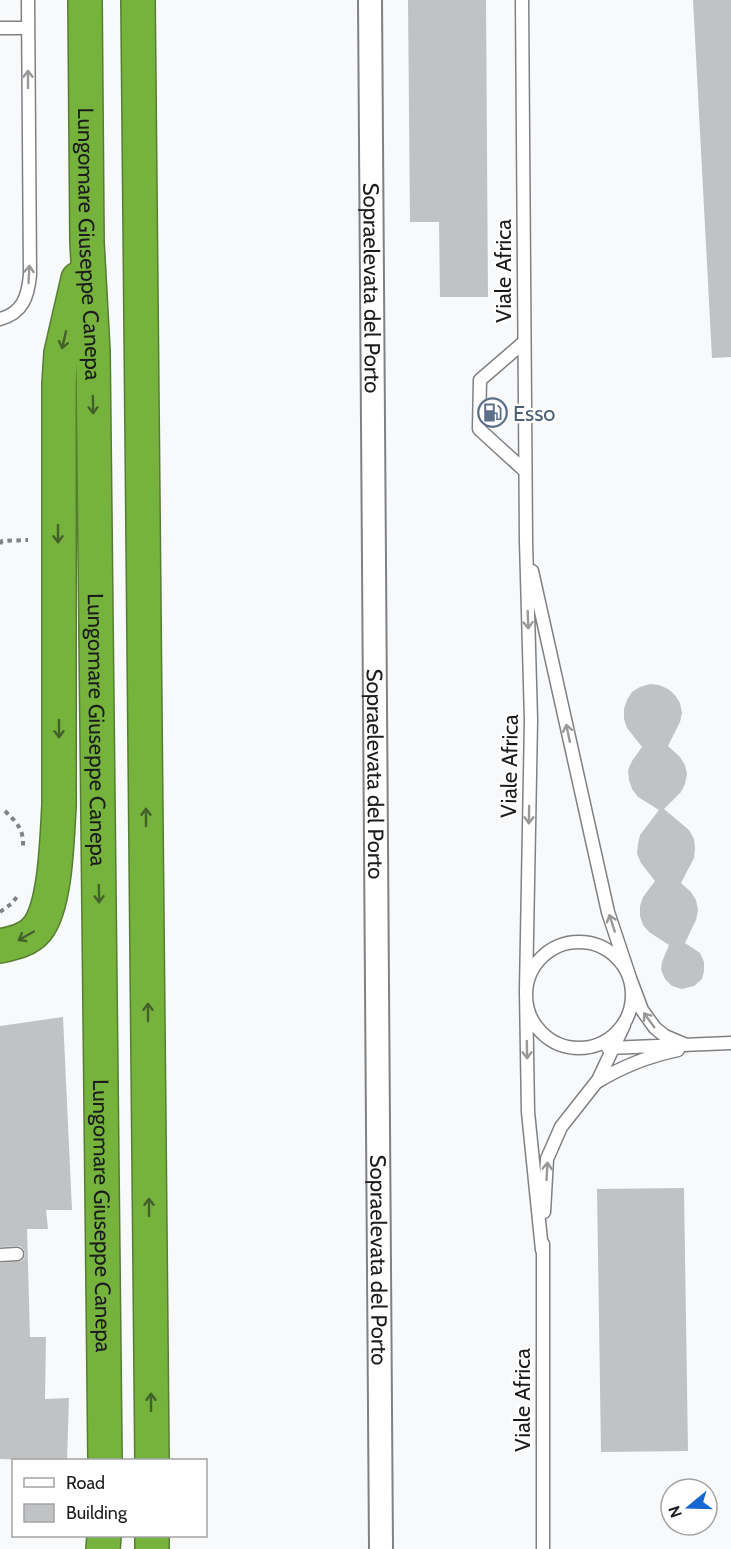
<svg xmlns="http://www.w3.org/2000/svg" width="731" height="1549" font-family="Cabin,sans-serif">
<style>
.building{fill:#c1c2c4}
.lines{fill:none;stroke-linecap:round;stroke-linejoin:round}
.lane-casing{stroke:#808183;stroke-width:15}
.street-casing{stroke:#808183;stroke-width:26}
.highway-casing{stroke:#567e32;stroke-width:36}
.path{stroke:#808182;stroke-width:4;stroke-dasharray:4.5 4.5;stroke-linecap:butt}
.lane{stroke:#fff;stroke-width:12}
.street{stroke:#fff;stroke-width:22}
.highway{stroke:#76b33d;stroke-width:33}
.oneway{stroke:#999}
.oneway2{stroke:#44602b}
.labels{text-anchor:middle;stroke-width:4.5;stroke-linejoin:round;paint-order:stroke}
.street-label{font-size:22px;fill:#1c1c1d;stroke:#fff}
.service-label{font-size:22px;fill:#4e5e75;stroke:#fff;text-anchor:start}
</style>
<rect width="100%" height="100%" fill="#f8f9fb"/>
<path class="building" d="M 408,0 L 486,0 L 488,297 L 440,297 L 439,222 L 410,222 Z
M 693,0 L 731,0 L 731,357 L 712,358 Z
M 650,684 L 659,685 L 668,689 L 675,695 L 680,703 L 682,713 L 680,722 L 668,746 L 680,757 L 685,765 L 687,774 L 685,784 L 681,792 L 664,809 L 689,830 L 694,839 L 695,848 L 694,858 L 681,883 L 691,892 L 696,900 L 698,910 L 696,920 L 685,943 L 700,953 L 704,962 L 704,971 L 702,979 L 694,986 L 682,989 L 672,986 L 665,979 L 661,970 L 662,962 L 669,945 L 649,932 L 643,925 L 640,916 L 640,906 L 643,897 L 655,881 L 641,863 L 637,854 L 638,844 L 640,835 L 659,810 L 638,797 L 632,789 L 629,780 L 628,770 L 632,761 L 642,747 L 627,728 L 624,719 L 624,709 L 627,700 L 632,692 L 640,687 Z
M 63,1017 L 72,1210 L 46,1210 L 48,1229 L 27,1229 L 30,1337 L 46,1337 L 45,1399 L 69,1398 L 67,1461 L 0,1459 L 0,1263 L 21,1261 L 24,1258 L 25,1254 L 24,1250 L 20,1246 L 0,1247 L 0,1026 Z
M 684,1188 L 688,1451 L 601,1452 L 597,1189 Z"/>
<g class="lines">
<defs>
<path id="lane" d="M 522,0 L 526,541 L 531,720 L 526,991 L 528,1112 L 542,1250
M 0,28 L 28,28
M 0,319 C 23,313 28,296 30,275 L 28,0
M 524,342 L 480,380 L 479,429 L 525,471
M 532,571 L 608,912 L 630,978 L 642,1010 L 655,1028 L 665,1036 L 686,1045
M526 995a53 53 0 1 1 106 0a53 53 0 1 1-106 0Z
M 608,1048 L 731,1043
M 597,1082 C 623,1066 649,1056 678,1050
M 544,1212 L 547,1159 L 561,1127 L 598,1080 L 624,1025
M 543,1244 L 543,1549
M 0,1255 L 17,1254"/>
<g id="street">
<path id="s1" d="M 370,0 L 381,1549"/>
</g>
<g id="highway">
<path id="s2" d="M 85,0 L 87,242 L 93,351 L 105,1460"/>
<path d="M 138,0 L 152,1460"/>
<path d="M 0,946 C 14,943 28,940 37,929 C 56,906 57,837 59,806 L 59,384 L 61,353 L 78,279"/>
<path d="M 152,1536 L 152,1549"/>
<path d="M 103,1549 L 104,1536"/>
</g>
</defs>
<use href="#lane" class="lane-casing"/>
<use href="#street" class="street-casing"/>
<use href="#highway" class="highway-casing"/>
<path class="path" d="M 0,544 L 2,541 L 28,540
M 5,811 C 16,822 24,829 23,846
M 0,912 L 11,904 L 17,897"/>
<use href="#lane" class="lane"/>
<use href="#street" class="street"/>
<use href="#highway" class="highway"/>
</g>
<defs><path id="oneway-shaft" d="M-6 0H5M1.5-3L5.5 0L1.5 3" fill="none" stroke-width="1.6" stroke-linecap="round" stroke-linejoin="round" transform="scale(1.5)"/></defs>
<g class="oneway">
<use href="#oneway-shaft" transform="translate(28 79) rotate(-90)"/>
<use href="#oneway-shaft" transform="translate(29 274) rotate(-87)"/>
<use href="#oneway-shaft" transform="translate(528 620) rotate(88)"/>
<use href="#oneway-shaft" transform="translate(568 733) rotate(-102)"/>
<use href="#oneway-shaft" transform="translate(529 815) rotate(91)"/>
<use href="#oneway-shaft" transform="translate(612 923) rotate(-108)"/>
<use href="#oneway-shaft" transform="translate(649 1020) rotate(-126)"/>
<use href="#oneway-shaft" transform="translate(527 1050) rotate(89)"/>
<use href="#oneway-shaft" transform="translate(547 1171) rotate(-87)"/>
</g>
<g class="oneway2">
<use href="#oneway-shaft" transform="translate(64 340) rotate(103)"/>
<use href="#oneway-shaft" transform="translate(93 405) rotate(89)"/>
<use href="#oneway-shaft" transform="translate(58 534) rotate(90)"/>
<use href="#oneway-shaft" transform="translate(59 729) rotate(90)"/>
<use href="#oneway-shaft" transform="translate(146 817) rotate(-90)"/>
<use href="#oneway-shaft" transform="translate(99 894) rotate(89)"/>
<use href="#oneway-shaft" transform="translate(26 936) rotate(150)"/>
<use href="#oneway-shaft" transform="translate(148 1012) rotate(-90)"/>
<use href="#oneway-shaft" transform="translate(149 1207) rotate(-90)"/>
<use href="#oneway-shaft" transform="translate(151 1402) rotate(-90)"/>
</g>
<defs>
<symbol id="fuel-ring" viewBox="-11 -11 22 22"><circle r="9.5" fill="#fff" stroke="#5c6f8a" stroke-width="1.5"/><path d="M-5.5-6h7V0h2V4h1.3V-2.5L3-4.5l.8-.8L6-3V5H2.5V1h-1V6h-7ZM-4.2-4.7v3.2H.2V-4.7Z" fill="#5c6f8a"/></symbol>
</defs>
<g fill-rule="evenodd">
<use href="#fuel-ring" x="476" y="396" width="33" height="33"/>
</g>
<g class="labels">
<g class="street-label">
<text dy="8" stroke="none"><textPath href="#s2" startOffset="244">Lungomare Giuseppe Canepa</textPath></text>
<text transform="translate(503 271) rotate(-90)" y="8">Viale Africa</text>
<text dy="8" stroke="none"><textPath href="#s1" startOffset="288">Sopraelevata del Porto</textPath></text>
<text dy="8" stroke="none"><textPath href="#s2" startOffset="730">Lungomare Giuseppe Canepa</textPath></text>
<text transform="translate(509 766) rotate(-89)" y="8">Viale Africa</text>
<text dy="8" stroke="none"><textPath href="#s1" startOffset="774">Sopraelevata del Porto</textPath></text>
<text dy="8" stroke="none"><textPath href="#s2" startOffset="1216">Lungomare Giuseppe Canepa</textPath></text>
<text dy="8" stroke="none"><textPath href="#s1" startOffset="1260">Sopraelevata del Porto</textPath></text>
<text transform="translate(522 1400) rotate(-90)" y="8">Viale Africa</text>
</g>
<g class="service-label">
<text x="513" y="421">Esso</text>
</g>
</g>
<rect x="12" y="1459" width="195" height="78" fill="#ffffff" stroke="#a4a4a5" stroke-width="1.5"/>
<rect x="24" y="1478" width="30" height="9" fill="#ffffff" stroke="#a4a4a5" stroke-width="1.5"/>
<text x="66" y="1489" font-size="18" fill="#1c1c1d">Road</text>
<rect x="24" y="1504" width="30" height="18" fill="#c1c2c4" stroke="#a4a4a5" stroke-width="1.5"/>
<text x="66" y="1519" font-size="18" fill="#1c1c1d">Building</text>
<g transform="translate(689 1507) rotate(251)"><circle r="28" fill="#ffffff" stroke="#a4a4a5" stroke-width="1.5"/>
<path d="M0-4.5L10 22L0 15L-10 22Z" fill="#1767d1"/>
<text y="-9" font-size="16" font-weight="bold" text-anchor="middle" fill="#1c1c1d">N</text>
</g>
</svg>
